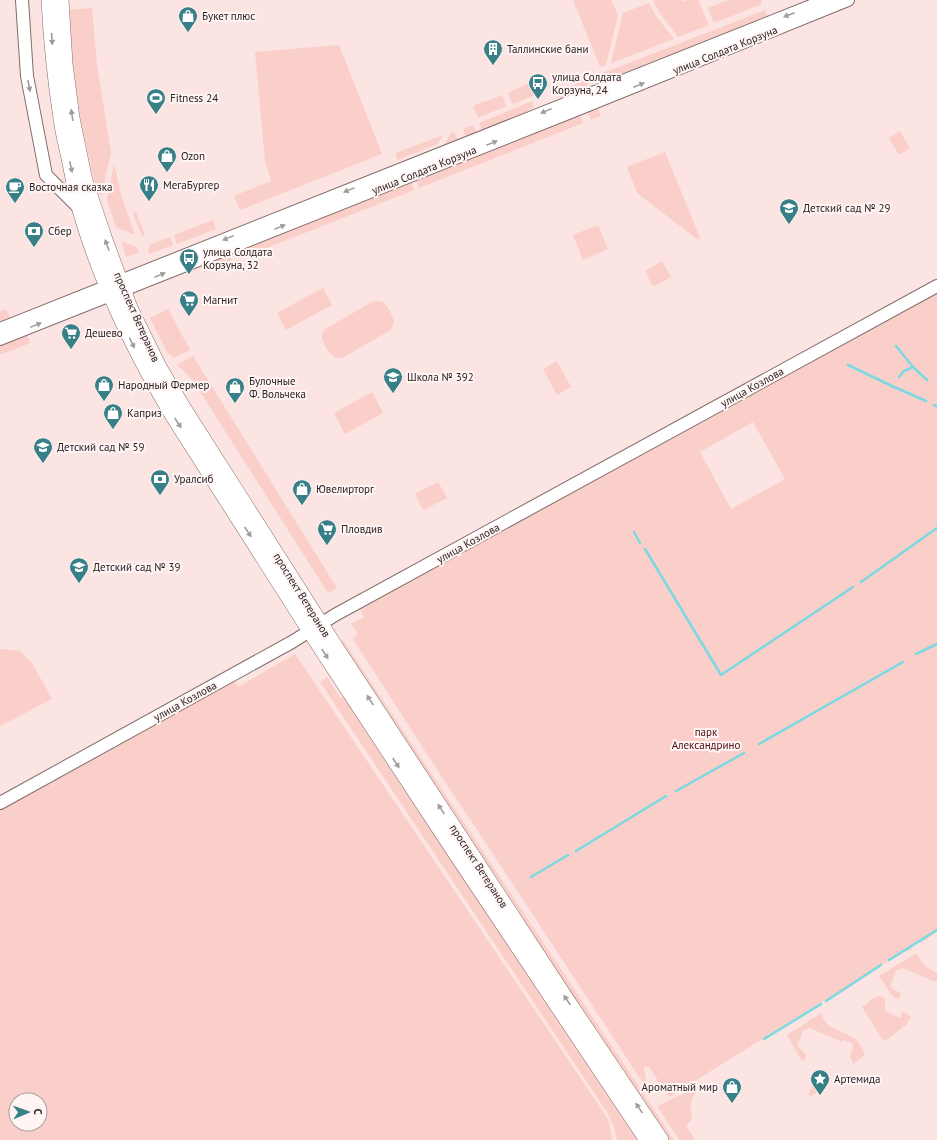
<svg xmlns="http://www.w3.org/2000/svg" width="937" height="1140" font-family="'PT Sans',sans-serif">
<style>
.green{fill:#facec9;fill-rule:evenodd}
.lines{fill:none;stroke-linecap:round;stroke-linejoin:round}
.stream{stroke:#7bd9e2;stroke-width:2.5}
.minor-casing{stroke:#806c6a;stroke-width:14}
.major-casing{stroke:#806c6a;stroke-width:16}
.minor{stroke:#fff;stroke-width:12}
.major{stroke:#fff;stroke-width:15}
.oneway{fill:#9f9c9b}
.labels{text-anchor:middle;stroke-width:4;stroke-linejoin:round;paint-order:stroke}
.poi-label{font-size:11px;fill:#2a2221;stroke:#fef5f4;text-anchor:start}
.street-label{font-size:11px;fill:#2a2221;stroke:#fef5f4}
.park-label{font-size:11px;fill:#500e0e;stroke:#fef5f4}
</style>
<rect width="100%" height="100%" fill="#fbe4e1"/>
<path class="green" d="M 573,0 L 611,0 L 618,15 L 606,65 L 600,67 Z
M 656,0 L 681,0 L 682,2 L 687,0 L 698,0 L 709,25 L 678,37 L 660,13 L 653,1 Z
M 728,0 L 761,0 L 762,4 L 714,23 L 708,8 Z
M 649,3 L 656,16 L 674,39 L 611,63 L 623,13 Z
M 92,8 L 97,64 L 111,153 L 101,197 L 94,180 L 80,116 L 73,64 L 69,10 Z
M 765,10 L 768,18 L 606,82 L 603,73 Z
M 339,45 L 382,154 L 240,210 L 234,196 L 271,181 L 265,161 L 255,52 Z
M 536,80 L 541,93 L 512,104 L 508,93 Z
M 585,80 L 589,89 L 576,94 L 559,97 L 557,92 Z
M 502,95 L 506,106 L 478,118 L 473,106 L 485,101 L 485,102 Z
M 532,101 L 534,107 L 513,119 L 483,132 L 479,123 Z
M 597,107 L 601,116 L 591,120 L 587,111 Z
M 579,114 L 583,123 L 419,188 L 416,179 Z
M 473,125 L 477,134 L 466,138 L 463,129 Z
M 900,131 L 910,148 L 899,155 L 889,138 Z
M 454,132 L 458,141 L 443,147 L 451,133 Z
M 443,135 L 438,144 L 397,160 L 396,153 Z
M 665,152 L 701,240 L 697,239 L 637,193 L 627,167 Z
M 114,164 L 122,198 L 135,235 L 116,227 L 107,200 Z
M 411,181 L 414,190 L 241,258 L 238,251 Z
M 136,212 L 145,235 L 142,236 L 133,214 Z
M 213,220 L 216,229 L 177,244 L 174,235 Z
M 598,225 L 608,249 L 583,260 L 573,235 Z
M 170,237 L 173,245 L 149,254 L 148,251 L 151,244 Z
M 121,241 L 137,247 L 139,252 L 126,257 Z
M 229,254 L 232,261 L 205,272 L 202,265 Z
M 662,261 L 671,277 L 653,287 L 645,271 Z
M 323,288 L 332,305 L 286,330 L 277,313 Z
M 937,291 L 937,931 L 921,943 L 919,942 L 912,946 L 911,950 L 908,951 L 905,950 C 901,953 897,958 891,959 L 844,990 L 841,990 L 669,1097 L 649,1067 L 644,1067 L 647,1089 L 476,828 L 447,785 L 353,639 L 358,634 L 351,624 L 364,617 L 359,608 ZM 753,422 L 785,479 L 731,509 L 700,452 Z
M 376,301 C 379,301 380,301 383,302 C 387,304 394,318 394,322 C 393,326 392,329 389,331 L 344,357 C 341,358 338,359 335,357 C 329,355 322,342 322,336 C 322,332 325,330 327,328 L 372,302 Z
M 6,309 L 10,318 L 0,322 L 0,311 Z
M 168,309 L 190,350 L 174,358 L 167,352 L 150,318 Z
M 27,334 L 30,343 L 0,355 L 0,345 Z
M 193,356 L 337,588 L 328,593 L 194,382 L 186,373 L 177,365 Z
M 557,361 L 571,387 L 557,395 L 543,369 Z
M 372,392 L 383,413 L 345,434 L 334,413 Z
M 438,482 L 447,498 L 423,510 L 415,494 Z
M 343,640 L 674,1140 L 666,1140 L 338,644 Z
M 0,649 L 20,651 L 32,663 L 52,699 L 0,726 Z
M 295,654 L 608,1119 L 610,1128 L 612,1140 L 0,1140 L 0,809 L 234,680 L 238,687 ZM 16,1100 L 40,1100 L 40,1124 L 16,1124 Z
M 327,677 L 340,698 L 344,696 L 639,1140 L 617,1140 L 614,1127 L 607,1112 L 320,682 Z
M 917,953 C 922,964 926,968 937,973 L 937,980 L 936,980 L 935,982 L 903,968 L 896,971 L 890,986 L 894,990 L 901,993 L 898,999 L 893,997 L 879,976 Z
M 879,996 L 884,997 L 885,1000 L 885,1011 L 900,1018 L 902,1012 L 903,1012 L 911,1016 L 907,1024 L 885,1041 L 882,1039 L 862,1007 C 868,1004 872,997 879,996 Z
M 821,1013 C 826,1031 844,1030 855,1039 C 859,1042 863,1050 865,1055 L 853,1064 L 850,1056 L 853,1048 L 852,1043 L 843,1040 L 842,1042 L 810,1028 L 803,1031 L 797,1045 L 806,1055 L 804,1061 L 801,1060 L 787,1035 Z
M 813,1084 L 819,1086 L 820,1089 L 812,1096 L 808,1095 Z
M 697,1088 L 698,1091 C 689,1097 690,1111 692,1120 L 686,1125 L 695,1140 L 679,1140 L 657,1106 Z"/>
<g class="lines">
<path class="stream" d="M 896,346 L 913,367 L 909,369 L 904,371 L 899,377
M 848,365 L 892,386 L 926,401
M 913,367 L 927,380
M 934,405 L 937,406
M 634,532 L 640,543
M 645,549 L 721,675 L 853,587
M 861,582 L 937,528
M 916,654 L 937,644
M 759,744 L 903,662
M 676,791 L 744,753
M 576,851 L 666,796
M 531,877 L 568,855
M 889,960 L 937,930
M 826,1001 L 881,965
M 764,1039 L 821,1004"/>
<defs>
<path id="minor" d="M 22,0 L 27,76 L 46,175 L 80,209
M 0,329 L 826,0
M 0,339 L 581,108 L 848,0
M 0,803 L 292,642 L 335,615 L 937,286"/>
<path id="major" d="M 49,0 C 51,39 55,79 61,118 C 63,135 68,151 71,168 C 74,182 76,196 80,210 C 101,283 134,351 173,416 L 322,650 L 456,854 L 647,1140
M 61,0 L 65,64 L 72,118 L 85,181 L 104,237 L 130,308 L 159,367 L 184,409 L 333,643 L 567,1000 L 661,1140"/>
</defs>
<use href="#minor" class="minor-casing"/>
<use href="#major" class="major-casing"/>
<use href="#minor" class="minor"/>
<use href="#major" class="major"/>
</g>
<defs><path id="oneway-solid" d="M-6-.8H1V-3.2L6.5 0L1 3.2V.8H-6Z"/></defs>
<g class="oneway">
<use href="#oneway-solid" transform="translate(789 15) rotate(159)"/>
<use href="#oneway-solid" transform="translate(52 39) rotate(86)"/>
<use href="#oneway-solid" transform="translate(639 85) rotate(-22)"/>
<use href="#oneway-solid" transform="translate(29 86) rotate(79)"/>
<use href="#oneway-solid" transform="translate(546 111) rotate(158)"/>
<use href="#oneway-solid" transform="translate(72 115) rotate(-99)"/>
<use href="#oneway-solid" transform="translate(492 143) rotate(-22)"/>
<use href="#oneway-solid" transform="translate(71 167) rotate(78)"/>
<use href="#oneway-solid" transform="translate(349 190) rotate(158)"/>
<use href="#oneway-solid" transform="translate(280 227) rotate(-22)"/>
<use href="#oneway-solid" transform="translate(228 238) rotate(158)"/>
<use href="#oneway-solid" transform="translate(107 245) rotate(-110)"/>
<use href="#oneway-solid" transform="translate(160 275) rotate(-22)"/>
<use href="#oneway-solid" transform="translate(36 325) rotate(-22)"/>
<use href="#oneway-solid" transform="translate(132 343) rotate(64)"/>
<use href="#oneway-solid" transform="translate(178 423) rotate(57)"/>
<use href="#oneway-solid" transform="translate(248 532) rotate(57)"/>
<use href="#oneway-solid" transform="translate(325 654) rotate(57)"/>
<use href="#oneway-solid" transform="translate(370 700) rotate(-123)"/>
<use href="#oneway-solid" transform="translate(396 763) rotate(57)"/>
<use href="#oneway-solid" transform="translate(441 809) rotate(-123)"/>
<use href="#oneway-solid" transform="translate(567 1000) rotate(-124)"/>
<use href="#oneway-solid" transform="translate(639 1108) rotate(-124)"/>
</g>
<defs>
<symbol id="shop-pin" viewBox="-11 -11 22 30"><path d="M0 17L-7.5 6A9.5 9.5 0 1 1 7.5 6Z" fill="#388087" stroke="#fef5f4"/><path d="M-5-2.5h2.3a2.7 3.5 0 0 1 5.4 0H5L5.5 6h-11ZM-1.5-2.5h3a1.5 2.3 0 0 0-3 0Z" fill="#fff"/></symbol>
<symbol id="building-pin" viewBox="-11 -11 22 30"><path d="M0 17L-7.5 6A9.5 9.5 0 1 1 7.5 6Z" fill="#388087" stroke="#fef5f4"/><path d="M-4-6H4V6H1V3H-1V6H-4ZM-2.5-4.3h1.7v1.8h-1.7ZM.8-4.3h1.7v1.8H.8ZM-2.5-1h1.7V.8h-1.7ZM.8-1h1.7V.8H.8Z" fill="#fff"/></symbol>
<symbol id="bus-pin" viewBox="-11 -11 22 30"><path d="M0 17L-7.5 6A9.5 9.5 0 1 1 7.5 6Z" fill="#388087" stroke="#fef5f4"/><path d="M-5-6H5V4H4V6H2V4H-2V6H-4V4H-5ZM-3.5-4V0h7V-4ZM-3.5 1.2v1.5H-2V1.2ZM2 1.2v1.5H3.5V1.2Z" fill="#fff"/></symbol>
<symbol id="stadium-pin" viewBox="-11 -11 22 30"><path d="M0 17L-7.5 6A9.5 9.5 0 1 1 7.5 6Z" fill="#388087" stroke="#fef5f4"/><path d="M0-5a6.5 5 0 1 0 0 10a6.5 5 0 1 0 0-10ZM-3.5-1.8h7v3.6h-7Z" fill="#fff"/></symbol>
<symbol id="restaurant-pin" viewBox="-11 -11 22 30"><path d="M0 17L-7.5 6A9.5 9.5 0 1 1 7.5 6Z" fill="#388087" stroke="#fef5f4"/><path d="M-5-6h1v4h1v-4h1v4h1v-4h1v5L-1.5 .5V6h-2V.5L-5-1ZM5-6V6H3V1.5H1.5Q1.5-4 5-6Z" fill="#fff"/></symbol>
<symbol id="cafe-pin" viewBox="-11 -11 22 30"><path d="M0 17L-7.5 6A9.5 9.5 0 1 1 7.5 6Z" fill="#388087" stroke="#fef5f4"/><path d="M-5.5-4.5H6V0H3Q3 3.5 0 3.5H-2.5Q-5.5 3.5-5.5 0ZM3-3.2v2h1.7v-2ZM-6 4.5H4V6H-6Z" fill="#fff"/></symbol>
<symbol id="school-pin" viewBox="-11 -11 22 30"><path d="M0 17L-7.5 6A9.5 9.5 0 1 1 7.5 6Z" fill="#388087" stroke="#fef5f4"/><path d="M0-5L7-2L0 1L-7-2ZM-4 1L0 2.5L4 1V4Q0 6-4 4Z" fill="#fff"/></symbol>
<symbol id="bank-pin" viewBox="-11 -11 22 30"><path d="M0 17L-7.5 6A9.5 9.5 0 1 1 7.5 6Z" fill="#388087" stroke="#fef5f4"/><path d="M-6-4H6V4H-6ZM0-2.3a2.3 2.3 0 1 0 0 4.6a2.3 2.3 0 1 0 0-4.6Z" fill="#fff"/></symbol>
<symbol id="supermarket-pin" viewBox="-11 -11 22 30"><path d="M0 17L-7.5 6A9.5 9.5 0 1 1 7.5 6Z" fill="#388087" stroke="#fef5f4"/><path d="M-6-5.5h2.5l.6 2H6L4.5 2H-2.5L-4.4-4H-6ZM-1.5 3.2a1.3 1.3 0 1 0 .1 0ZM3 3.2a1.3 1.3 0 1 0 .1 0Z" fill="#fff"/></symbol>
<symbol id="sight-pin" viewBox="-11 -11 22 30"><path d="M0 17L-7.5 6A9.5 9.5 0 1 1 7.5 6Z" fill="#388087" stroke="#fef5f4"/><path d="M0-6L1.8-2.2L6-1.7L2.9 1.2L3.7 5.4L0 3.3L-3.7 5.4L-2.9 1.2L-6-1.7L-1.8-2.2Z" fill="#fff"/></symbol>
</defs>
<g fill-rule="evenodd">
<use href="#shop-pin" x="177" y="5" width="22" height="30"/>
<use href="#building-pin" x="482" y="38" width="22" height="30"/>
<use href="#bus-pin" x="527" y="72" width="22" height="30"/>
<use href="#stadium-pin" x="145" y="87" width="22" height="30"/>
<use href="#shop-pin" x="156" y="145" width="22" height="30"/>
<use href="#restaurant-pin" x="138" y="174" width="22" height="30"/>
<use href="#cafe-pin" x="4" y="176" width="22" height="30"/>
<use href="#school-pin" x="778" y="197" width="22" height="30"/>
<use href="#bank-pin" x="23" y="220" width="22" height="30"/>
<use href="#bus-pin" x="178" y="247" width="22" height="30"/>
<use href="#supermarket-pin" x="178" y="289" width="22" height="30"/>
<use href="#supermarket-pin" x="60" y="322" width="22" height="30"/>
<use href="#school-pin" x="382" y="366" width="22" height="30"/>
<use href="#shop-pin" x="93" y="374" width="22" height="30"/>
<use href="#shop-pin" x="224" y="376" width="22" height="30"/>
<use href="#shop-pin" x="102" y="402" width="22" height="30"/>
<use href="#school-pin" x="32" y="436" width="22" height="30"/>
<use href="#bank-pin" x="149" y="468" width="22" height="30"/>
<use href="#shop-pin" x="291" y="478" width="22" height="30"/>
<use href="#supermarket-pin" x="316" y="518" width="22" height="30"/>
<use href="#school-pin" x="68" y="556" width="22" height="30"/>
<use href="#sight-pin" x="809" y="1068" width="22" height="30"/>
<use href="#shop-pin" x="721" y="1076" width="22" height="30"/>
</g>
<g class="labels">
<g class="poi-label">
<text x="202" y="20">Букет плюс</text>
<text x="507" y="53">Таллинские бани</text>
<text x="552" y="81">улица Солдата<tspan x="552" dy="13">Корзуна, 24</tspan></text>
<text x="170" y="102">Fitness 24</text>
<text x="181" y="160">Ozon</text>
<text x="163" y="189">МегаБургер</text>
<text x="29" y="191">Восточная сказка</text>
<text x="803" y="212">Детский сад № 29</text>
<text x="48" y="235">Сбер</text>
<text x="203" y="256">улица Солдата<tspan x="203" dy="13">Корзуна, 32</tspan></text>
<text x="203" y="304">Магнит</text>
<text x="85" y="337">Дешево</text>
<text x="407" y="381">Школа № 392</text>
<text x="249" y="385">Булочные<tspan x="249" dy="13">Ф. Вольчека</tspan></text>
<text x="118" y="389">Народный Фермер</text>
<text x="127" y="417">Каприз</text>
<text x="57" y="451">Детский сад № 59</text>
<text x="174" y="483">Уралсиб</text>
<text x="316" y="493">Ювелирторг</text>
<text x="341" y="533">Пловдив</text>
<text x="93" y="571">Детский сад № 39</text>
<text x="834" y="1083">Артемида</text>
<text x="718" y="1091" text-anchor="end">Ароматный мир</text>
</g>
<g class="street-label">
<text transform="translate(725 50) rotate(-22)" y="4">улица Солдата Корзуна</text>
<text transform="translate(424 170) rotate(-22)" y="4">улица Солдата Корзуна</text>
<text transform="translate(137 317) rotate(66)" y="4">проспект Ветеранов</text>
<text transform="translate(752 387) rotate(-29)" y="4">улица Козлова</text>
<text transform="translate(468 543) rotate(-29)" y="4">улица Козлова</text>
<text transform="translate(302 595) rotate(58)" y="4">проспект Ветеранов</text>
<text transform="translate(185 701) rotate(-29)" y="4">улица Козлова</text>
<text transform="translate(479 866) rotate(57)" y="4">проспект Ветеранов</text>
</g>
<g class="park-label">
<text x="706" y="736">парк<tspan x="706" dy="13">Александрино</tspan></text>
</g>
</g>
<g transform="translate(28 1112) rotate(88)"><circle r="19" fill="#fef5f4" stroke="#a9a1a0"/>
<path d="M0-3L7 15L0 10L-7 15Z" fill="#388087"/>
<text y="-6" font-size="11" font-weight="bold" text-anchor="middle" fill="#2a2221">С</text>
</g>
</svg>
